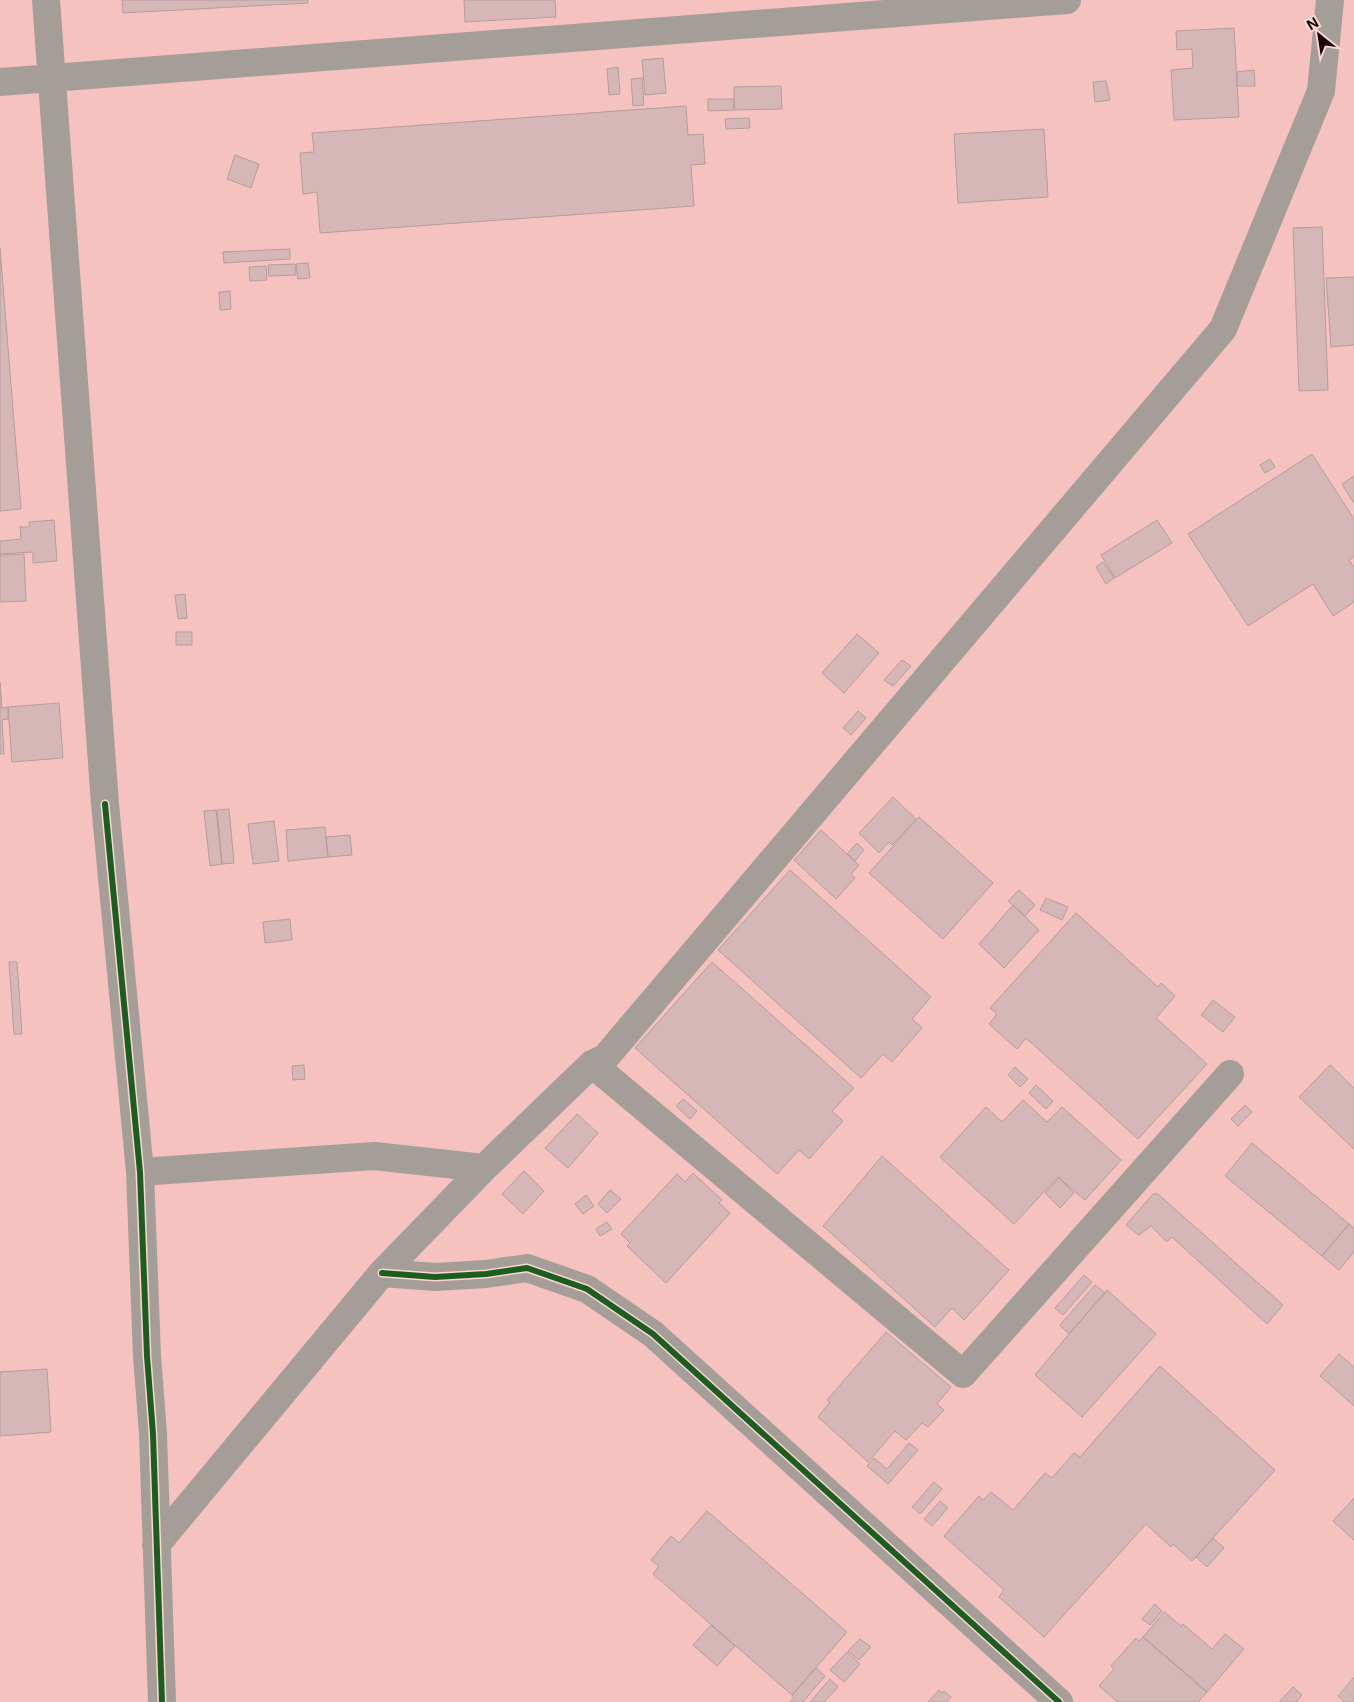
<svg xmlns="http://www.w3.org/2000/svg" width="1354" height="1702" font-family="Inter,sans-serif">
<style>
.built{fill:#f5c2c0}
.building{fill:#d5b7b7;stroke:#b49d9c}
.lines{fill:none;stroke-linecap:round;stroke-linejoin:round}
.minor{stroke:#a59d98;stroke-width:28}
.cycleway-casing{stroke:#fdd6d4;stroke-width:9}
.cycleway{stroke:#1b5e20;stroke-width:6}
</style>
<rect width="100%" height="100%" fill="#ecd0cf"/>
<path class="built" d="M 0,0 L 1354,0 L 1354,1702 L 0,1702 Z"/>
<path class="building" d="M 122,0 L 308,0 L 308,3 L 123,13 Z
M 464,0 L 555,0 L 556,17 L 465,22 Z
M 1234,28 L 1239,117 L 1174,120 L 1171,70 L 1193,68 L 1192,49 L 1177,50 L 1176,31 Z
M 663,58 L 666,93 L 645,95 L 642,60 Z
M 618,67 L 620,94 L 609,95 L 607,69 Z
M 1254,70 L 1255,86 L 1237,86 L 1237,72 Z
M 642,78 L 644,105 L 633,106 L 631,79 Z
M 1106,81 L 1110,100 L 1095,102 L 1093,82 Z
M 781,86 L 782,109 L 734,110 L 734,87 Z
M 708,99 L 734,99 L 734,110 L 708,111 Z
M 686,106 L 688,135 L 703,134 L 705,164 L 691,165 L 694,206 L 320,233 L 317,192 L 303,194 L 300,153 L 314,152 L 312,133 Z
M 749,118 L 750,128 L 726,129 L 725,119 Z
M 1044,129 L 1048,197 L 958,203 L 954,134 Z
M 235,155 L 259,164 L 251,188 L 227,179 Z
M 1322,227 L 1328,390 L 1299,391 L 1293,228 Z
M 0,248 L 21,509 L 0,511 Z
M 290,249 L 290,259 L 224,263 L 223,252 Z
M 308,263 L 310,278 L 298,279 L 296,264 Z
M 295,264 L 296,275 L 269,276 L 268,265 Z
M 266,266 L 267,280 L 250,281 L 249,267 Z
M 1354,277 L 1354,345 L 1331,347 L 1326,278 Z
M 230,291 L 231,309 L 220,310 L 219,292 Z
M 1312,454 L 1354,519 L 1354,557 L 1349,560 L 1354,567 L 1354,602 L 1333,616 L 1313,584 L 1248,626 L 1188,534 Z
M 1270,459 L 1275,467 L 1265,473 L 1260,465 Z
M 1354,476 L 1354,503 L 1342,484 Z
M 54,520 L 57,561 L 33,563 L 33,552 L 0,554 L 0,541 L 21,539 L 20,527 L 30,527 L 29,522 Z
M 1157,520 L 1172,543 L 1115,578 L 1101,555 Z
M 24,554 L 26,601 L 0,602 L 0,555 Z
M 1103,562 L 1114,578 L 1106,584 L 1096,567 Z
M 185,594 L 187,618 L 178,619 L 175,595 Z
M 176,632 L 192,632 L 192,645 L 176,645 Z
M 857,634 L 879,653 L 844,693 L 822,673 Z
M 902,660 L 911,666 L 893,686 L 884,680 Z
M 0,682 L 2,708 L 8,707 L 8,719 L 2,720 L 4,754 L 0,754 Z
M 59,703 L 63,758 L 12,762 L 8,707 Z
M 858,711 L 866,718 L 851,735 L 843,728 Z
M 893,797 L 916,819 L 892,845 L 889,842 L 879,853 L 859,833 Z
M 229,809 L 234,863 L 222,864 L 217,810 Z
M 216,810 L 222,864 L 210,866 L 204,811 Z
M 919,817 L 993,883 L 943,939 L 869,873 Z
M 274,821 L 279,861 L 253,864 L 248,824 Z
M 325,827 L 328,857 L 288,861 L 286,830 Z
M 821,830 L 859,865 L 851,874 L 855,878 L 836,899 L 794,860 Z
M 350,835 L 352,855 L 328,857 L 326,837 Z
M 857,843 L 864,850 L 855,861 L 847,854 Z
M 790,870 L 931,997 L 912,1019 L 922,1028 L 892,1062 L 883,1054 L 861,1078 L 718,950 Z
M 1019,890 L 1035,905 L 1025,916 L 1008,901 Z
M 1046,898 L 1068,907 L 1062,920 L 1040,910 Z
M 1013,905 L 1039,930 L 1004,968 L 979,944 Z
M 1076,913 L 1158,987 L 1161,983 L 1175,996 L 1156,1018 L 1207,1064 L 1138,1139 L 1026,1038 L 1017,1049 L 989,1024 L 997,1014 L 990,1008 Z
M 290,919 L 292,940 L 265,943 L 263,922 Z
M 9,962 L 17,962 L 22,1034 L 14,1034 Z
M 712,962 L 854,1088 L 832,1111 L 843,1121 L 809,1159 L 799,1150 L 777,1174 L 635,1048 Z
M 1213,1000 L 1235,1017 L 1223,1032 L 1201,1015 Z
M 304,1065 L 305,1079 L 293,1080 L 292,1066 Z
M 1330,1065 L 1354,1088 L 1354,1149 L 1299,1097 Z
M 1015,1067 L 1028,1079 L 1020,1087 L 1008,1075 Z
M 1036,1085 L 1053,1101 L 1046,1109 L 1029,1093 Z
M 683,1099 L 697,1111 L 690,1119 L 676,1106 Z
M 1023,1100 L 1047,1122 L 1062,1107 L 1121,1160 L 1085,1200 L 1058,1177 L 1014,1224 L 940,1157 L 986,1107 L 1002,1122 Z
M 1245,1105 L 1252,1112 L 1238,1126 L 1231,1119 Z
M 577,1114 L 598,1133 L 568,1168 L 545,1148 Z
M 1252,1143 L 1349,1224 L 1322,1256 L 1225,1176 Z
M 882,1156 L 1009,1270 L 964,1320 L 952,1308 L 935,1327 L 823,1226 Z
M 524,1171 L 544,1191 L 523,1214 L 502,1194 Z
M 693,1173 L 722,1200 L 719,1203 L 730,1213 L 666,1283 L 627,1246 L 630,1243 L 621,1234 L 677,1174 L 685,1182 Z
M 1059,1178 L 1074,1193 L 1060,1208 L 1045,1193 Z
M 610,1190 L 621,1199 L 607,1213 L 598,1204 Z
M 1153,1194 L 1158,1194 L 1283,1305 L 1267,1324 L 1172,1237 L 1167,1242 L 1151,1226 L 1139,1235 L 1126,1225 Z
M 586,1195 L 594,1206 L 583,1214 L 575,1204 Z
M 607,1222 L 612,1229 L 600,1236 L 596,1229 Z
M 1349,1224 L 1354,1228 L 1354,1252 L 1339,1270 L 1322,1256 Z
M 1084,1275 L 1092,1282 L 1063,1315 L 1055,1308 Z
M 1095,1285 L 1105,1293 L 1069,1334 L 1060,1325 Z
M 1107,1290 L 1156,1334 L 1082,1417 L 1035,1375 L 1069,1334 Z
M 886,1332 L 951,1387 L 937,1404 L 944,1410 L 928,1427 L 922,1423 L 906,1440 L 895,1431 L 868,1462 L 818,1417 L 830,1402 L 827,1400 Z
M 1339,1354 L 1354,1367 L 1354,1406 L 1320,1376 Z
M 1160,1366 L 1275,1470 L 1192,1561 L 1173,1544 L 1171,1547 L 1146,1524 L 1044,1637 L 999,1597 L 1004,1590 L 944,1536 L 979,1496 L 983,1500 L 991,1492 L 1013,1510 L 1045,1473 L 1052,1478 L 1074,1453 L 1080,1457 Z
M 47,1369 L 51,1432 L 0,1436 L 0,1372 Z
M 909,1443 L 918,1450 L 888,1484 L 867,1466 L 874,1458 L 887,1469 Z
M 934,1482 L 942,1489 L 920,1514 L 912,1507 Z
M 1354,1498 L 1354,1540 L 1333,1521 Z
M 940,1501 L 948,1508 L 932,1526 L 924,1519 Z
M 707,1511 L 847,1632 L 792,1695 L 653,1574 L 659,1566 L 651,1560 L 671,1536 L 679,1543 Z
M 1213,1538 L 1224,1548 L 1207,1567 L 1196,1557 Z
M 1155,1604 L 1162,1611 L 1150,1625 L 1142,1619 Z
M 1164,1612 L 1181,1626 L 1183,1624 L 1212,1649 L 1225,1634 L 1244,1649 L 1207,1692 L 1143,1637 Z
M 711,1625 L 735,1646 L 717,1666 L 693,1645 Z
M 1143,1637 L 1207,1692 L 1198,1702 L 1118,1702 L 1099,1686 L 1114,1669 L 1111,1666 L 1136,1638 L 1139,1641 Z
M 860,1639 L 871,1647 L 859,1660 L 848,1651 Z
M 847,1652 L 860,1664 L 844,1682 L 830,1670 Z
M 816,1668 L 825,1676 L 803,1702 L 790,1702 L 794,1697 L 792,1695 Z
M 1354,1677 L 1354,1702 L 1344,1702 L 1338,1696 Z
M 830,1679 L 838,1687 L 824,1702 L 810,1702 Z
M 1293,1687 L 1302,1695 L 1296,1702 L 1279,1702 Z
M 939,1690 L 942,1693 L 944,1691 L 951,1697 L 947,1702 L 928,1702 Z"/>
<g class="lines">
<path class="minor" d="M 46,0 L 105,804 L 140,1172 L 147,1356 L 153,1434 L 162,1702
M 0,82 L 1067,0
M 592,1064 L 963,1374 L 1230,1074
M 140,1172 L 374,1156 L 484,1168
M 382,1273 L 435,1277 L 486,1274 L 527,1268 L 587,1289 L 653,1334 L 1059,1702
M 156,1545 L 382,1273 L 484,1168 L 592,1064 L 605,1058 L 1223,329 L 1321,91 L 1330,0"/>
<defs>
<path id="cycleway" d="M 105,804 L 140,1172 L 147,1356 L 153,1434 L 162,1702
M 382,1273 L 435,1277 L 486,1274 L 527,1268 L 587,1289 L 653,1334 L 1059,1702"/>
</defs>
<use href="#cycleway" class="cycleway-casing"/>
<use href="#cycleway" class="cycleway"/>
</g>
<g transform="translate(1319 35) rotate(330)" stroke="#fdd6d4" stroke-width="4" paint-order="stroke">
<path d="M0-4L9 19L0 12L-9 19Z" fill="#1a0606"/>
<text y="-8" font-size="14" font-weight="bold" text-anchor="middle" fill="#1a0606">N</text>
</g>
</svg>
